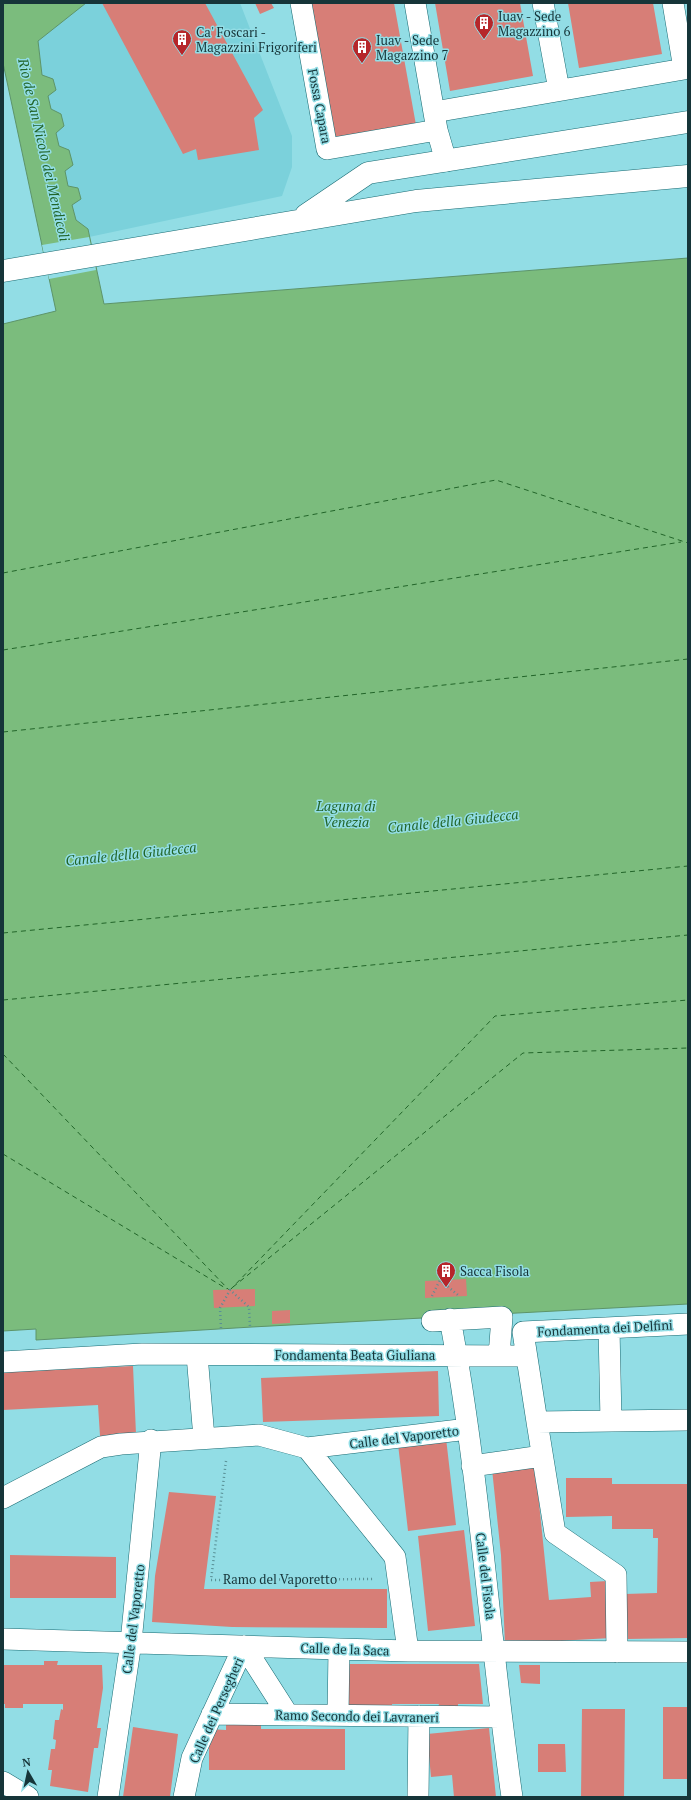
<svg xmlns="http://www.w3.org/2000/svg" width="691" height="1800" font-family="'PT Serif',serif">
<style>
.built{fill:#7bd1db}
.water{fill:#7bbc7d;stroke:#5d9469}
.pier{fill:#92dde5}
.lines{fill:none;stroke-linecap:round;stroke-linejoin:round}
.ferry{stroke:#226529;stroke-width:1;stroke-dasharray:5 4;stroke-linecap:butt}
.building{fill:#d77e77}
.pedestrian-casing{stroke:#186a72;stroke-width:22}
.minor-casing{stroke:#186a72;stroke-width:23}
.path{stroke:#588f95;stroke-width:2.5;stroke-dasharray:1 3;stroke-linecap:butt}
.pedestrian{stroke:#fff;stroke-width:21}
.minor{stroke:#fff;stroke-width:22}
.labels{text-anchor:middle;stroke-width:3;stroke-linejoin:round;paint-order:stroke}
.poi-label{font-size:13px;fill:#163539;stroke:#92dde5;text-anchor:start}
.street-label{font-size:13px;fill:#163539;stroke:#92dde5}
.water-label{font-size:14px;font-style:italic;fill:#226529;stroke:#92dde5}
</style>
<rect width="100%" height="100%" fill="#92dde5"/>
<path class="built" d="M 86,3 L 240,3 L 292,136 L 292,167 L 282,196 L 89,237 L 88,229 L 76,220 L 72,205 L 81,199 L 78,188 L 68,187 L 42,75 L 38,41 Z"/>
<path class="water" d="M 3,3 L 86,3 L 38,41 L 42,75 L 53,79 L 56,90 L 48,96 L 51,109 L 61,114 L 64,126 L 56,133 L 59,146 L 69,150 L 73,165 L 65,171 L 68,186 L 78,188 L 81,199 L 72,205 L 76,220 L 88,229 L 104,304 L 688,258 L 688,1304 L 252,1327 L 36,1340 L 36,1329 L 3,1331 L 3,324 L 56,311 L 3,63 Z"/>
<path class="pier" d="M 89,237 L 96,270 L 49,279 L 42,245 Z"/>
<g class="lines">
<path class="ferry" d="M 3,573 L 496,480 L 688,543
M 3,650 L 681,542
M 3,732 L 688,659
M 3,933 L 688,866
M 3,1000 L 688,935
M 3,1054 L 229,1290
M 3,1154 L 227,1289
M 233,1287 L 523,1053 L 688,1048
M 230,1290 L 495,1016 L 688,1000"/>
</g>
<path class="building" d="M 102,3 L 205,3 L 263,110 L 254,118 L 259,150 L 198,160 L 196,149 L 183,154 Z
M 255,3 L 271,3 L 274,8 L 260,14 Z
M 308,3 L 394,3 L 416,125 L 331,140 Z
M 435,3 L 520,3 L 533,76 L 450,91 Z
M 568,3 L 653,3 L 662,54 L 579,68 Z
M 466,1279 L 467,1296 L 425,1298 L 425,1281 Z
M 255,1289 L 255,1306 L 214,1308 L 213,1290 Z
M 290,1310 L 290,1323 L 272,1324 L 272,1311 Z
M 133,1366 L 136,1434 L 100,1436 L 98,1405 L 3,1410 L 3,1372 Z
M 438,1371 L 439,1416 L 263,1422 L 261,1378 Z
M 446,1438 L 456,1525 L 408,1531 L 398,1444 Z
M 535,1464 L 549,1600 L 591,1597 L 590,1582 L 608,1581 L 611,1638 L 505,1644 L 501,1555 L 492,1469 Z
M 566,1478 L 612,1478 L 612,1484 L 688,1484 L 688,1638 L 626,1639 L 625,1594 L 657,1593 L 658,1538 L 653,1538 L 653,1529 L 612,1529 L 612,1516 L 566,1517 Z
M 169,1492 L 216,1496 L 204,1589 L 387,1589 L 387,1628 L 232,1627 L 152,1622 L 155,1576 Z
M 464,1530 L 475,1626 L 428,1631 L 418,1536 Z
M 10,1555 L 116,1557 L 116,1598 L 10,1598 Z
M 44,1661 L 58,1661 L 57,1665 L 102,1665 L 103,1688 L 97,1728 L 101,1728 L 98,1748 L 94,1748 L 88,1792 L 50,1786 L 52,1770 L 48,1770 L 51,1749 L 55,1749 L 56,1740 L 53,1739 L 55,1720 L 59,1720 L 61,1709 L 63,1710 L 63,1704 L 23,1704 L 23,1708 L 5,1708 L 5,1704 L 3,1704 L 3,1665 L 44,1665 Z
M 344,1664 L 479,1664 L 483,1704 L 458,1704 L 458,1707 L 438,1707 L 439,1704 L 392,1704 L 392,1706 L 344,1705 Z
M 519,1665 L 540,1665 L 540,1684 L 521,1683 Z
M 663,1707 L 688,1707 L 688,1779 L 663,1779 Z
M 582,1709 L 625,1709 L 624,1797 L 581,1797 Z
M 226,1723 L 261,1723 L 261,1729 L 345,1729 L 345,1770 L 209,1770 L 209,1729 L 226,1730 Z
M 133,1727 L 178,1734 L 170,1797 L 123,1797 Z
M 489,1728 L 496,1797 L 454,1797 L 452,1775 L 431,1777 L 427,1734 Z
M 538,1744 L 565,1744 L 566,1772 L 538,1772 Z"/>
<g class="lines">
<defs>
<path id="pedestrian" d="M 301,3 L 327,149 L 437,130
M 415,3 L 437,130 L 446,161
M 543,3 L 559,90
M 434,112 L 684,69 L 673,3
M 450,1319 C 480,1477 489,1638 512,1797
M 432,1321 L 502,1317 L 499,1356
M 688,1324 L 523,1332 L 537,1422 L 688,1420
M 609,1328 L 611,1421
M 197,1355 L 204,1438
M 3,1362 L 142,1354 L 526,1356
M 537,1422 L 555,1533 L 616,1575 L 617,1652
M 307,1448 L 395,1557 L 408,1651
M 472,1466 L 542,1456
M 3,1498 L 101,1447 L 121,1444 L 259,1435 L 307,1448 L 468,1429
M 3,1639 L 408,1651 L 688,1652
M 244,1646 L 288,1715
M 212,1714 L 501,1717
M 338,1715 L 339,1649
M 3,1782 L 28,1797
M 108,1797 L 131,1642 L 151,1440
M 184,1797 L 192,1758 L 244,1646
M 418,1797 L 419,1716"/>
<path id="minor" d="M 306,215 L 368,173 L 688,122
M 3,271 L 416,201 L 688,176"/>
</defs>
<use href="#pedestrian" class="pedestrian-casing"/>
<use href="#minor" class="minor-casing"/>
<path class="path" d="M 432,1296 L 440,1280 L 458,1295
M 221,1328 L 220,1308 L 230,1290 L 249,1307 L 250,1327
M 226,1461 L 211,1580 L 374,1579"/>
<use href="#pedestrian" class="pedestrian"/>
<use href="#minor" class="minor"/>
</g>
<defs>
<symbol id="building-pin" viewBox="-11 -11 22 30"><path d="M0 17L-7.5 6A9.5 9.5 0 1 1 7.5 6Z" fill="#b6262a" stroke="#92dde5"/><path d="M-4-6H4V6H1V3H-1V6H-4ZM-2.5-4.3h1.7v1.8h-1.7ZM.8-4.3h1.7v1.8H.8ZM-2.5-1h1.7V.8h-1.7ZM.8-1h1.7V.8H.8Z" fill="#fff"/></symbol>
</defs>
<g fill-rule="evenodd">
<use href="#building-pin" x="473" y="12" width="22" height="30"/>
<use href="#building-pin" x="171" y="28" width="22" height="30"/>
<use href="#building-pin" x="351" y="36" width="22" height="30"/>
<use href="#building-pin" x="435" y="1260" width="22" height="30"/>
</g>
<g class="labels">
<g class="poi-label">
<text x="498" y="21">Iuav - Sede<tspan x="498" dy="15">Magazzino 6</tspan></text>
<text x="196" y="37">Ca' Foscari -<tspan x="196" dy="15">Magazzini Frigoriferi</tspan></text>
<text x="376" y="45">Iuav - Sede<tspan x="376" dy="15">Magazzino 7</tspan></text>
<text x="460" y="1276">Sacca Fisola</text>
</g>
<g class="street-label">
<text transform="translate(320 106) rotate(79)" y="5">Fossa Capara</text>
<text transform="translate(605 1328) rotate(-3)" y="5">Fondamenta dei Delfini</text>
<text x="355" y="1360">Fondamenta Beata Giuliana</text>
<text transform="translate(404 1437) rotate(-7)" y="5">Calle del Vaporetto</text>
<text transform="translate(486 1576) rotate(83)" y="5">Calle del Fisola</text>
<text x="280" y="1584">Ramo del Vaporetto</text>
<text transform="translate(133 1619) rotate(-83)" y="5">Calle del Vaporetto</text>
<text transform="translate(345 1649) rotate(2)" y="5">Calle de la Saca</text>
<text transform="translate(216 1710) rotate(-66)" y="5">Calle dei Persegheri</text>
<text transform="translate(357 1716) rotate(1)" y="5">Ramo Secondo dei Lavraneri</text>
</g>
<g class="water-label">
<text transform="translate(44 150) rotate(77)" y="5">Rio de San Nicolo dei Mendicoli</text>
<text x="346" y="811">Laguna di<tspan x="346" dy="16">Venezia</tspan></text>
<text transform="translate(453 821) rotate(-6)" y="5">Canale della Giudecca</text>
<text transform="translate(131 854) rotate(-6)" y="5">Canale della Giudecca</text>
</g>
</g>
<rect width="691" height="1800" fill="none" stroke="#163539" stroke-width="8"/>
<g transform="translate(28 1772) rotate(351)" stroke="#92dde5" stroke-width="3" paint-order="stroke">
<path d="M0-3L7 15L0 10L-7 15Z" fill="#163539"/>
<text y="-6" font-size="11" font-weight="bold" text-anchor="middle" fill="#163539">N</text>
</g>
</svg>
